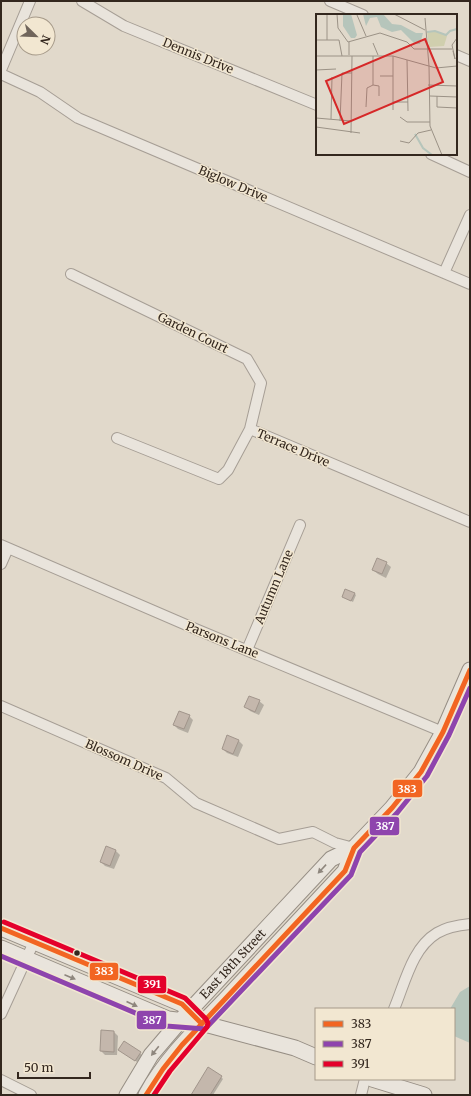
<svg xmlns="http://www.w3.org/2000/svg" width="471" height="1096" font-family="Merriweather,serif">
<style>
.water{fill:#b6c5bb}
.shadow{fill:#0003}
.building{fill:#c4b7ac;stroke:#a1958b}
.lines{fill:none;stroke-linecap:round;stroke-linejoin:round}
.street-casing{stroke:#a69e95;stroke-width:12}
.secondary-casing{stroke:#968e84;stroke-width:17}
.street{stroke:#e9e4dc;stroke-width:10}
.secondary{stroke:#e9e4dc;stroke-width:15}
.bus-1-casing{stroke:#f2e7d1;stroke-width:8}
.bus-2-casing{stroke:#f2e7d1;stroke-width:8}
.bus-3-casing{stroke:#f2e7d1;stroke-width:8}
.bus-1{stroke:#f26522;stroke-width:5}
.bus-2{stroke:#8e44ad;stroke-width:5}
.bus-3{stroke:#e4002b;stroke-width:5}
.oneway{fill:#8e867d}
.bus-dot{fill:#33271e;stroke:#f2e7d1;stroke-width:1.5}
.labels{text-anchor:middle;stroke-width:3;stroke-linejoin:round;paint-order:stroke}
.street-label{font-size:12px;fill:#33271e;stroke:#f2e7d1}
.inset-river{fill:none;stroke:#b6c5bb;stroke-width:2}
.inset-road{fill:none;stroke:#9b9286;stroke-width:1}
.view{fill:#d62828;fill-opacity:0.15;stroke:#d62828;stroke-width:2}
.inset-edge{fill:none;stroke:#33271e;stroke-width:2}
.line-badge{stroke:#f2e7d1;stroke-width:1.5}
.badge-label{font-size:11px;text-anchor:middle;font-weight:bold;fill:#fff}
</style>
<rect width="100%" height="100%" fill="#e1d9cb"/>
<path class="water" d="M 470,986 L 470,1043 L 454,1036 L 454,1009 L 450,1009 L 460,992 Z"/>
<path class="shadow" d="M 386,563 L 391,567 L 386,578 L 378,574 L 373,570 Z
M 354,593 L 356,595 L 353,602 L 343,597 Z
M 259,701 L 264,705 L 259,715 L 250,711 L 246,707 Z
M 189,716 L 193,720 L 188,733 L 178,729 L 174,725 Z
M 239,741 L 243,745 L 238,757 L 227,753 L 223,749 Z
M 106,847 L 116,851 L 120,855 L 114,869 L 105,866 L 101,862 Z
M 114,1032 L 118,1036 L 117,1055 L 105,1055 L 101,1051 Z
M 121,1051 L 140,1053 L 142,1055 L 137,1062 Z
M 221,1077 L 223,1079 L 213,1095 L 192,1095 Z"/>
<path class="building" d="M 377,558 L 387,562 L 382,574 L 372,570 Z
M 345,589 L 355,593 L 351,601 L 342,597 Z
M 249,696 L 260,700 L 255,712 L 244,707 Z
M 179,711 L 190,715 L 184,729 L 173,725 Z
M 227,735 L 239,740 L 233,754 L 222,749 Z
M 106,846 L 116,850 L 110,866 L 100,862 Z
M 101,1030 L 114,1031 L 114,1052 L 100,1051 Z
M 124,1041 L 141,1052 L 135,1061 L 118,1050 Z
M 208,1067 L 222,1076 L 210,1095 L 191,1095 Z"/>
<g class="lines">
<defs>
<path id="street" d="M 82,1 L 124,26 L 317,105
M 330,1 L 363,15
M 456,55 L 470,61
M 1,70 L 30,1
M 1,74 L 40,92 L 78,118 L 470,284
M 431,154 L 470,172
M 444,273 L 470,215
M 71,274 L 247,359 L 261,383 L 250,429
M 117,438 L 219,479 L 228,470 L 250,429 L 470,522
M 1,545 L 198,630 L 443,732
M 1,564 L 8,548
M 247,650 L 300,525
M 1,706 L 166,778 L 196,803 L 279,839 L 313,832 L 335,843 L 354,848
M 394,1009 C 405,983 412,948 437,933 C 447,927 460,925 470,924
M 1,1014 L 34,942
M 1,1080 L 31,1095
M 361,1095 L 365,1079"/>
<g id="secondary">
<path d="M 1,928 L 182,1004 L 196,1018"/>
<path d="M 1,948 L 168,1019 L 201,1023 L 295,1048 L 316,1057"/>
<path d="M 372,1079 L 424,1095"/>
<path id="s1" d="M 127,1095 L 151,1055 L 180,1021 L 331,859 L 354,848"/>
<path d="M 146,1095 C 166,1058 196,1030 225,1000 C 265,957 305,914 345,871 L 354,848 L 392,808 L 421,772 L 443,732 L 470,670"/>
</g>
</defs>
<use href="#street" class="street-casing"/>
<use href="#secondary" class="secondary-casing"/>
<use href="#street" class="street"/>
<use href="#secondary" class="secondary"/>
<defs>
<path id="bus-1" d="M 1,928 L 182,1004 L 201,1023
M 146,1095 L 163,1069 L 182,1045 L 345,871 L 354,848 L 392,808 L 421,772 L 443,732 L 470,670"/>
<path id="bus-2" d="M 1,956 L 166,1026 L 205,1029 L 351,875 L 360,852 L 397,813 L 427,776 L 449,735 L 470,688"/>
<path id="bus-3" d="M 4,922 L 185,998 L 206,1019 L 208,1023 L 207,1027 L 170,1071 L 154,1095"/>
</defs>
<use href="#bus-1" class="bus-1-casing"/>
<use href="#bus-2" class="bus-2-casing"/>
<use href="#bus-3" class="bus-3-casing"/>
<use href="#bus-1" class="bus-1"/>
<use href="#bus-2" class="bus-2"/>
<use href="#bus-3" class="bus-3"/>
</g>
<defs><path id="oneway-solid" d="M-6-.8H1V-3.2L6.5 0L1 3.2V.8H-6Z"/></defs>
<g class="oneway">
<use href="#oneway-solid" transform="translate(322 869) rotate(133)"/>
<use href="#oneway-solid" transform="translate(70 977) rotate(23)"/>
<use href="#oneway-solid" transform="translate(132 1004) rotate(24)"/>
<use href="#oneway-solid" transform="translate(155 1051) rotate(129)"/>
</g>
<circle class="bus-dot" cx="77" cy="953" r="3.5"/>
<g class="labels">
<g class="street-label">
<text transform="translate(198 56) rotate(22)" y="4">Dennis Drive</text>
<text transform="translate(233 184) rotate(23)" y="4">Biglow Drive</text>
<text transform="translate(193 333) rotate(26)" y="4">Garden Court</text>
<text transform="translate(293 448) rotate(23)" y="4">Terrace Drive</text>
<text transform="translate(274 587) rotate(-67)" y="4">Autumn Lane</text>
<text transform="translate(222 640) rotate(22)" y="4">Parsons Lane</text>
<text transform="translate(124 760) rotate(24)" y="4">Blossom Drive</text>
<text dy="4" stroke="none"><textPath href="#s1" startOffset="169">East 18th Street</textPath></text>
</g>
</g>
<g transform="translate(316 14)">
<rect width="141" height="141" fill="#e1d9cb"/>
<path d="M 111,17 L 119,17 L 131,22 L 128,32 L 113,33 Z" fill="#d0cfae"/>
<path d="M 27,0 L 35,0 L 41,21 L 39,24 L 35,24 L 27,12 ZM 47,0 L 67,0 L 76,10 L 85,11 L 100,19 L 107,19 L 104,30 L 99,30 L 85,16 L 76,18 L 65,13 L 61,3 L 54,4 L 50,12 Z" fill="#b6c5bb"/>
<path class="inset-river" d="M 111,18 L 119,17 L 130,21 L 134,17 L 141,15M 99,120 L 107,134 L 116,141"/>
<path class="inset-road" d="M 21,0 L 22,14 L 32,28 L 64,19 L 91,28 L 98,35 L 136,35M 78,0 L 109,16M 41,1 L 50,22M 109,4 L 113,52M 0,26 L 23,26 L 26,42M 11,26 L 11,0M 57,29 L 62,41M 137,37 L 139,45 L 136,31 L 141,24M 33,41 L 33,28M 0,42 L 77,42 L 120,54 L 141,52M 57,42 L 57,71 L 63,72 L 63,82M 77,42 L 77,96M 91,46 L 92,97M 113,52 L 114,112 L 126,141M 0,56 L 20,55M 64,62 L 77,62M 112,71 L 141,72M 114,82 L 141,83M 121,82 L 121,93 L 141,94M 77,88 L 92,88M 50,93 L 51,74 L 57,71M 84,103 L 91,108 L 114,108M 0,104 L 35,107M 15,105 L 16,63M 24,107 L 26,59 L 36,59M 0,113 L 44,119M 35,119 L 36,42M 84,127 L 93,129 L 102,119 L 115,116"/>
<path class="view" d="M 109,25 L 127,68 L 28,110 L 10,67 Z"/>
<rect width="141" height="141" class="inset-edge"/>
</g>
<g class="line-badge">
<rect x="392" y="779" width="31" height="19" rx="4" fill="#f26522"/>
<rect x="369" y="816" width="31" height="20" rx="4" fill="#8e44ad"/>
<rect x="89" y="962" width="30" height="19" rx="4" fill="#f26522"/>
<rect x="137" y="975" width="30" height="19" rx="4" fill="#e4002b"/>
<rect x="136" y="1010" width="31" height="20" rx="4" fill="#8e44ad"/>
</g>
<g class="badge-label">
<text x="407" y="793">383</text>
<text x="385" y="830">387</text>
<text x="104" y="975">383</text>
<text x="152" y="988">391</text>
<text x="152" y="1024">387</text>
</g>
<rect width="471" height="1096" fill="none" stroke="#33271e" stroke-width="4"/>
<rect x="315" y="1008" width="140" height="72" fill="#f2e7d1" stroke="#a69a89"/>
<rect x="323" y="1021" width="20" height="6" fill="#f26522" stroke="#a69a89"/>
<text x="351" y="1028" font-size="12" fill="#33271e">383</text>
<rect x="323" y="1041" width="20" height="6" fill="#8e44ad" stroke="#a69a89"/>
<text x="351" y="1048" font-size="12" fill="#33271e">387</text>
<rect x="323" y="1061" width="20" height="6" fill="#e4002b" stroke="#a69a89"/>
<text x="351" y="1068" font-size="12" fill="#33271e">391</text>
<g transform="translate(36 36) rotate(113)"><circle r="19" fill="#f2e7d1" stroke="#a69a89"/>
<path d="M0-3L7 15L0 10L-7 15Z" fill="#70655b"/>
<text y="-6" font-size="11" font-weight="bold" text-anchor="middle" fill="#33271e">N</text>
</g>
<path d="M18 1072v6h72v-6" fill="none" stroke="#33271e" stroke-width="2"/>
<text x="24" y="1072" font-size="12" fill="#33271e" stroke="#f2e7d1" stroke-width="3" paint-order="stroke">50 m</text>
</svg>
